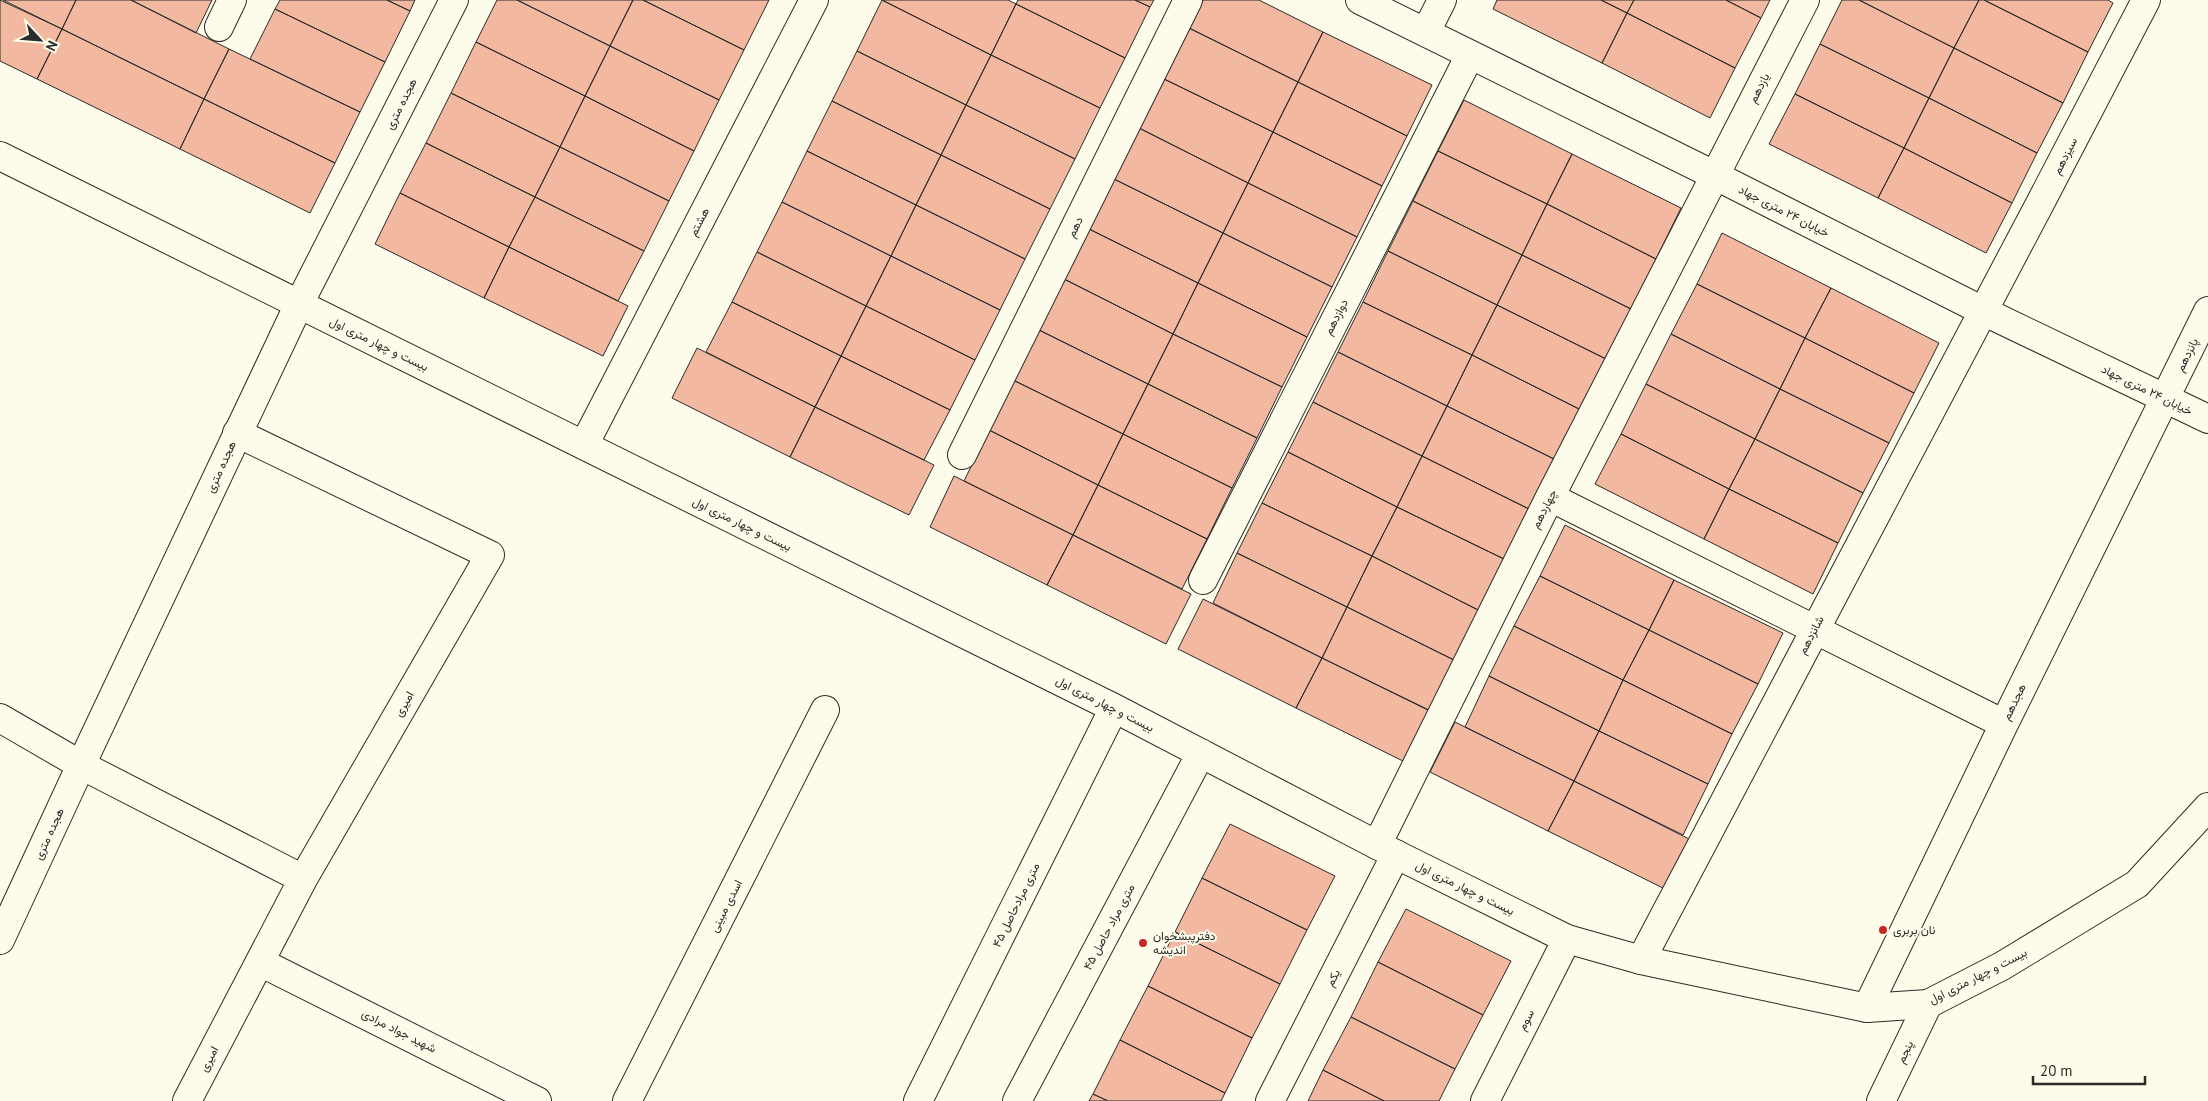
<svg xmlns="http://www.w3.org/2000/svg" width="2208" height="1101" font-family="'PT Sans',Vazirmatn,sans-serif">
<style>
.building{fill:#f2b8a0;stroke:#2b2b2b}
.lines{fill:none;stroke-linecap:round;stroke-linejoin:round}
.street-casing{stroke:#2b2b2b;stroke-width:30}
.secondary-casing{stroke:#2b2b2b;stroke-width:30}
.street{stroke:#fdfbea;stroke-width:28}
.secondary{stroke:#fdfbea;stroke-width:28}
.poi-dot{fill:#c62828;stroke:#fdfbea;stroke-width:2}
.labels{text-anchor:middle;stroke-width:4;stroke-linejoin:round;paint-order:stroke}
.street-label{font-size:12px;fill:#2b2b2b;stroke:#fdfbea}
.poi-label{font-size:12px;fill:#2b2b2b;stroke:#fdfbea;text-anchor:start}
</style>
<rect width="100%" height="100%" fill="#fdfbea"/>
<path class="building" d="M 0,0 L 62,29 L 37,79 L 0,61 Z
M 3,0 L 76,0 L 62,29 Z
M 76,0 L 131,0 L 229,49 L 204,99 L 62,29 Z
M 131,0 L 212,0 L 196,33 Z
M 280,0 L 387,0 L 410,11 L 385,62 L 275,9 Z
M 387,0 L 415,0 L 410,11 Z
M 497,0 L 517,0 L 610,46 L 585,96 L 476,42 Z
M 517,0 L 633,0 L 610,46 Z
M 633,0 L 643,0 L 744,50 L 719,100 L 610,46 Z
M 643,0 L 769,0 L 744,50 Z
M 882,0 L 991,55 L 966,105 L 857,51 Z
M 882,0 L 1008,0 L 1016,4 L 991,55 Z
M 1018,0 L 1135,0 L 1150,7 L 1125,58 L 1016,4 Z
M 1135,0 L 1154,0 L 1150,7 Z
M 1203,0 L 1259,0 L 1323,32 L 1298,82 L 1189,28 Z
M 1497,0 L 1601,0 L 1627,13 L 1602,63 L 1493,9 Z
M 1601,0 L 1634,0 L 1627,13 Z
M 1634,0 L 1726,0 L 1761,18 L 1735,68 L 1627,13 Z
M 1726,0 L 1770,0 L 1761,18 Z
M 1842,0 L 1859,0 L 1954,48 L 1929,98 L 1820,44 Z
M 1859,0 L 1979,0 L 1954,48 Z
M 1979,0 L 1984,0 L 2088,52 L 2063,103 L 1954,48 Z
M 1984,0 L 2108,0 L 2113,3 L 2088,52 Z
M 1016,4 L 1125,58 L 1100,108 L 991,55 Z
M 275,9 L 385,62 L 360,112 L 250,59 Z
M 1627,13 L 1735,68 L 1710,118 L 1602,63 Z
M 1189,28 L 1298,82 L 1273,132 L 1164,79 Z
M 62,29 L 204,99 L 180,149 L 37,79 Z
M 1323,32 L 1432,85 L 1407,136 L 1298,82 Z
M 476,42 L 585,96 L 560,147 L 451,93 Z
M 1820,44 L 1929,98 L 1904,148 L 1795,94 Z
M 610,46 L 719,100 L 694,151 L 585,96 Z
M 1954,48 L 2063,103 L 2037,153 L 1929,98 Z
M 229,49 L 360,112 L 335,163 L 204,99 Z
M 857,51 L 966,105 L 941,155 L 832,101 Z
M 991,55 L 1100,108 L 1075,159 L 966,105 Z
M 1164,79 L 1273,132 L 1248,183 L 1139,128 Z
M 1298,82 L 1407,136 L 1382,186 L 1273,132 Z
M 451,93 L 560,147 L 535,197 L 426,143 Z
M 1795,94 L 1904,148 L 1878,198 L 1769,144 Z
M 585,96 L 694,151 L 669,201 L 560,147 Z
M 1929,98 L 2037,153 L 2012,203 L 1904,148 Z
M 204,99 L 335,163 L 310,213 L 180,149 Z
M 1464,100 L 1572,154 L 1547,204 L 1438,151 Z
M 832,101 L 941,155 L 916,205 L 807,151 Z
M 966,105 L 1075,159 L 1050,209 L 941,155 Z
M 1139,128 L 1248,183 L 1223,233 L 1114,179 Z
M 1273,132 L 1382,186 L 1357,237 L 1248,183 Z
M 426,143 L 535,197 L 509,247 L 400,193 Z
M 560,147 L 669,201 L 644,251 L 535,197 Z
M 1904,148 L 2012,203 L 1986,253 L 1878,198 Z
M 807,151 L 916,205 L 891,256 L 782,202 Z
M 1438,151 L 1547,204 L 1522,255 L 1413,201 Z
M 1572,154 L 1681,208 L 1656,259 L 1547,204 Z
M 941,155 L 1050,209 L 1025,259 L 916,205 Z
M 1114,179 L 1223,233 L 1198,283 L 1089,229 Z
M 1248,183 L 1357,237 L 1332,287 L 1223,233 Z
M 400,193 L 509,247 L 484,298 L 375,244 Z
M 535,197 L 644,251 L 618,301 L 509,247 Z
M 1413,201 L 1522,255 L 1497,305 L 1388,251 Z
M 782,202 L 891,256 L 866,306 L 757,252 Z
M 1547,204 L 1656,259 L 1631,309 L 1522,255 Z
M 916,205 L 1025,259 L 1000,310 L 891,256 Z
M 1089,229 L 1198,283 L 1173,334 L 1064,279 Z
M 1223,233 L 1332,287 L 1307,337 L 1198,283 Z
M 1722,233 L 1831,288 L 1805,338 L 1697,284 Z
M 509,247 L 628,306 L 603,356 L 484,298 Z
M 1388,251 L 1497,305 L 1472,355 L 1363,302 Z
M 757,252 L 866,306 L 841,356 L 732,302 Z
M 1522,255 L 1631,309 L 1606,359 L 1497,305 Z
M 891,256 L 1000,310 L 975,360 L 866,306 Z
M 1064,279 L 1173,334 L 1148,384 L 1039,330 Z
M 1198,283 L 1307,337 L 1282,387 L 1173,334 Z
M 1697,284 L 1805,338 L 1780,389 L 1671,334 Z
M 1831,288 L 1939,343 L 1914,393 L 1805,338 Z
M 732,302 L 841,356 L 815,407 L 706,352 Z
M 1363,302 L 1472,355 L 1447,406 L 1338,352 Z
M 1497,305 L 1606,359 L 1581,410 L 1472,355 Z
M 866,306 L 975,360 L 950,410 L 841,356 Z
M 1039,330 L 1148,384 L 1123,434 L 1013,380 Z
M 1173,334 L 1282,387 L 1257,438 L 1148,384 Z
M 1671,334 L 1780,389 L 1755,439 L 1646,384 Z
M 1805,338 L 1914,393 L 1889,443 L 1780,389 Z
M 697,348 L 815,407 L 790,457 L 672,398 Z
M 1338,352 L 1447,406 L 1422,456 L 1313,402 Z
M 1472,355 L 1581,410 L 1556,460 L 1447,406 Z
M 841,356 L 950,410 L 924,460 L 815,407 Z
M 1013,380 L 1123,434 L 1098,485 L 989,430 Z
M 1148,384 L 1257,438 L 1232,488 L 1123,434 Z
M 1646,384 L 1755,439 L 1729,489 L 1621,434 Z
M 1780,389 L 1889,443 L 1863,493 L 1755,439 Z
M 1313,402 L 1422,456 L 1397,507 L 1288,452 Z
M 1447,406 L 1556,460 L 1531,510 L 1422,456 Z
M 815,407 L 934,465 L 909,515 L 790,457 Z
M 989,430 L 1098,485 L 1073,535 L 964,481 Z
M 1123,434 L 1232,488 L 1207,539 L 1098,485 Z
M 1621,434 L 1729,489 L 1704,539 L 1595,484 Z
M 1755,439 L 1863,493 L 1838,543 L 1729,489 Z
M 1288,452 L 1397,507 L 1372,556 L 1262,503 Z
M 1422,456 L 1531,510 L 1506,560 L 1397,507 Z
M 954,476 L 1073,535 L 1047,585 L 930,527 Z
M 1098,485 L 1207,539 L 1182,589 L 1073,535 Z
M 1729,489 L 1838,543 L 1813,594 L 1704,539 Z
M 1262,503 L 1372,556 L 1347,607 L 1237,553 Z
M 1397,507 L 1506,560 L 1480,611 L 1372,556 Z
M 1565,525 L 1674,580 L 1649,630 L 1540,576 Z
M 1073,535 L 1191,594 L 1166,644 L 1047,585 Z
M 1237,553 L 1347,607 L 1322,658 L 1213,603 Z
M 1372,556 L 1480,611 L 1456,661 L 1347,607 Z
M 1540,576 L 1649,630 L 1623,680 L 1514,626 Z
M 1674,580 L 1783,633 L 1758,684 L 1649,630 Z
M 1203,599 L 1322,658 L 1296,708 L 1178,649 Z
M 1347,607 L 1456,661 L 1431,711 L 1322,658 Z
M 1514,626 L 1623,680 L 1599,731 L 1489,676 Z
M 1649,630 L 1758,684 L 1732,734 L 1623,680 Z
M 1322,658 L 1440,716 L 1415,767 L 1296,708 Z
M 1489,676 L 1599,731 L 1574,781 L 1465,727 Z
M 1623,680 L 1732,734 L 1708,784 L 1599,731 Z
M 1455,722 L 1574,781 L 1548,831 L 1430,772 Z
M 1599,731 L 1708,784 L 1683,835 L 1574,781 Z
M 1574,781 L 1691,840 L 1667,890 L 1548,831 Z
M 1230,824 L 1335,876 L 1307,930 L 1202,878 Z
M 1202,878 L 1307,930 L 1280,984 L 1175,932 Z
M 1406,909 L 1511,961 L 1483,1015 L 1378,962 Z
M 1175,932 L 1280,984 L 1252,1038 L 1148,986 Z
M 1378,962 L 1483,1015 L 1455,1069 L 1351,1017 Z
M 1148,986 L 1252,1038 L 1225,1093 L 1120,1040 Z
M 1351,1017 L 1455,1069 L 1439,1101 L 1384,1101 L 1323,1070 Z
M 1120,1040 L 1225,1093 L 1221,1101 L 1108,1101 L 1093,1094 Z
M 1323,1070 L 1384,1101 L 1308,1101 Z
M 1093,1094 L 1108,1101 L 1089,1101 Z"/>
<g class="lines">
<defs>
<path id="street" d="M 1360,0 L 1714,175 L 1985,312 L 2208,419
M 219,27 L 232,0
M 1426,32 L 1442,0
M 584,445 L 814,0
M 962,455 L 1188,0
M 1550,497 L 2004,724
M 1203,580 L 1470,55
M 1377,845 L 1550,497 L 1805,0
M 0,940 L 81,765 L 303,879
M 1641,960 C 1809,639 1980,321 2146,0
M 260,962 L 537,1101
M 1867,1008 L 2004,724 L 2208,311
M 187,1101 L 303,879 L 490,555 L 237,433
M 627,1101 L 825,710
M 1270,1101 L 1396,854
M 1485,1101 L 1567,939
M 1881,1101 L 1928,1004"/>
<path id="secondary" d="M 0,156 L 1114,708 L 1377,845 L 1567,939 L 1641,960 L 1867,1008 L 1928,1004 L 2002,966 L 2137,884 L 2208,807
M 0,718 L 81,765 L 299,304 L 454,0
M 918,1101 L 1114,708
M 1017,1101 L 1201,753"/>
</defs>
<use href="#street" class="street-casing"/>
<use href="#secondary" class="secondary-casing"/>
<use href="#street" class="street"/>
<use href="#secondary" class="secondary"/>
</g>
<g class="poi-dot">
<circle cx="1883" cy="930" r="5"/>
<circle cx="1143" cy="943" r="5"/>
</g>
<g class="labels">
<g class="street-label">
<text transform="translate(1759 88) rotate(-63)" y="4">یازدهم</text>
<text transform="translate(401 104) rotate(-63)" y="4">هجده متری</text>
<text transform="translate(2065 156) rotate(-63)" y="4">سیزدهم</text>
<text transform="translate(1784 211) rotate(27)" y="4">خیابان ۲۴ متری جهاد</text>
<text transform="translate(699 222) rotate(-63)" y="4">هشتم</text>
<text transform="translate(1075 227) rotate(-64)" y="4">دهم</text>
<text transform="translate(1336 317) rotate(-63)" y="4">دوازدهم</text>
<text transform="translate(379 344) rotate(26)" y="4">بیست و چهار متری اول</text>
<text transform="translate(2187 355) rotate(-64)" y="4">پانزدهم</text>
<text transform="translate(2147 390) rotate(26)" y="4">خیابان ۲۴ متری جهاد</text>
<text transform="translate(221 467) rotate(-65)" y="4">هجده متری</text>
<text transform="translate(1544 509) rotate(-63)" y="4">چهاردهم</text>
<text transform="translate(742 524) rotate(26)" y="4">بیست و چهار متری اول</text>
<text transform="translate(1811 635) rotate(-62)" y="4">شانزدهم</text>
<text transform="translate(2014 702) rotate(-64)" y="4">هجدهم</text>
<text transform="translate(404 704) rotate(-60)" y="4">امیری</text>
<text transform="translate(1105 704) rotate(27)" y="4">بیست و چهار متری اول</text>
<text transform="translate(49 834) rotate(-65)" y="4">هجده متری</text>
<text transform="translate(1465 888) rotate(26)" y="4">بیست و چهار متری اول</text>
<text transform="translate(1016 905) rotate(-64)" y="4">۴۵ متری مرادحاصل</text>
<text transform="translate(726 906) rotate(-63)" y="4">اسدی مبینی</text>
<text transform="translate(1109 927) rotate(-62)" y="4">۴۵ متری مراد حاصل</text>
<text transform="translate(1978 976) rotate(-27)" y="4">بیست و چهار متری اول</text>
<text transform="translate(1333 978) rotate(-63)" y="4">یکم</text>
<text transform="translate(1526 1020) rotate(-63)" y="4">سوم</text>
<text transform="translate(399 1031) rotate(27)" y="4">شهید جواد مرادی</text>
<text transform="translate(1905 1052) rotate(-64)" y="4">پنجم</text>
<text transform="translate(209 1059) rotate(-62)" y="4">امیری</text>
</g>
<g class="poi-label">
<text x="1893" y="934">نان بربری</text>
<text x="1153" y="940">دفترپبشخوان<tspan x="1153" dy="14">اندیشه</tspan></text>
</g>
</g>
<g transform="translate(40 40) rotate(116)" stroke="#fdfbea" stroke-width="4" paint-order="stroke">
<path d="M0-4L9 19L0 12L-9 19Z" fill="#2b2b2b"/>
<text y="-8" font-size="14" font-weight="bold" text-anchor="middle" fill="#2b2b2b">N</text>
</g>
<path d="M2033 1076v8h112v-8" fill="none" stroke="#2b2b2b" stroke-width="2.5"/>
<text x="2040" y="1076" font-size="15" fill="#2b2b2b" stroke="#fdfbea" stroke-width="4" paint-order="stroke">20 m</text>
</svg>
